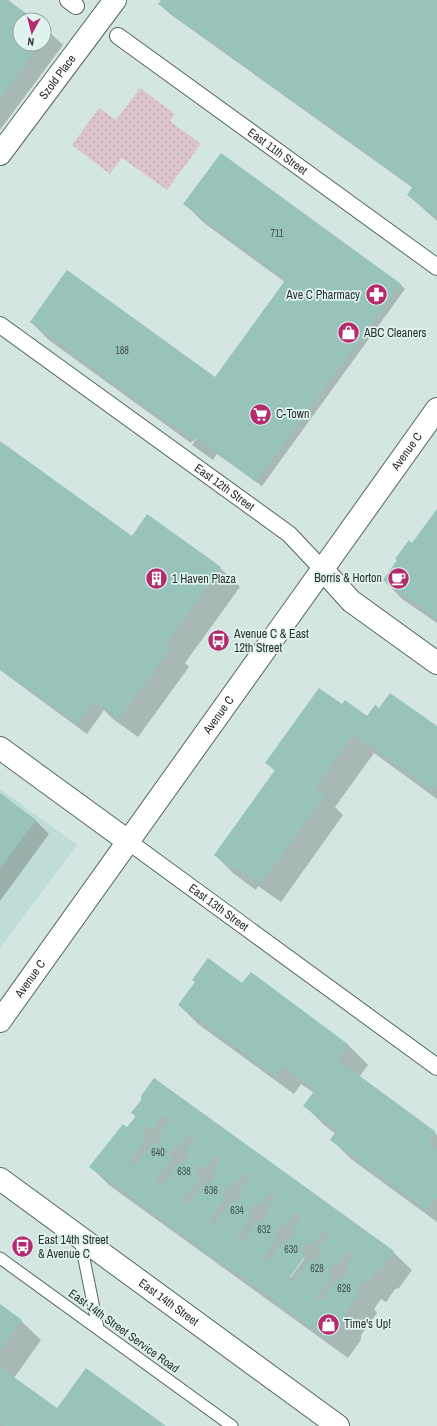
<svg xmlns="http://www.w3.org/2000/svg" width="437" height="1426" font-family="'Archivo Narrow',sans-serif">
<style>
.built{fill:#c0dcd6}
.grass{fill:url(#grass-dots)}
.shadow{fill:#0003;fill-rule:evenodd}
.building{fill:#97c3ba;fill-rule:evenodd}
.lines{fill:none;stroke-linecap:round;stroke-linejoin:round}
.service-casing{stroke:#566663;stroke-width:13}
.pedestrian-casing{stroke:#566663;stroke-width:18}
.minor-casing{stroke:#566663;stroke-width:24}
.secondary-casing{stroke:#566663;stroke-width:24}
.service{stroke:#fff;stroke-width:11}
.pedestrian{stroke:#fff;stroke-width:16}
.minor{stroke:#fff;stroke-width:22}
.secondary{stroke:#fff;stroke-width:22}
.labels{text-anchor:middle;stroke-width:3.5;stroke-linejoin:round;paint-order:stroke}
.number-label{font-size:10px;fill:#465653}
.street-label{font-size:12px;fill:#2b3231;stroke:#e0f3ef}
.poi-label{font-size:12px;fill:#2b3231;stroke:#e0f3ef;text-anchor:start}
</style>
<defs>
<pattern id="grass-dots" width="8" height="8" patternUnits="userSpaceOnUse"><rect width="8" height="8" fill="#dcc4cc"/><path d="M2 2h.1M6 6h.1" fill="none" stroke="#bda9b0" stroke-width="1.8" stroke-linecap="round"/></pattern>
</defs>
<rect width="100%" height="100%" fill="#d3e6e2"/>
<path class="built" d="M 0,789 L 77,845 L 0,948 Z"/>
<path class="grass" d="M 140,88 L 175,114 L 170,121 L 201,144 L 167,190 L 122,158 L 110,174 L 72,145 L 99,108 L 116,120 Z"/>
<path class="shadow" d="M 0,0 L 7,0 L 34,20 L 20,20 L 20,44 L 44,44 L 44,27 L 63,45 L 0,130 Z
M 163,0 L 437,0 L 437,221 L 408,195 L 413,188 L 170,14 L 160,4 Z
M 185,204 L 400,284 L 405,289 L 262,486 L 217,454 L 213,460 L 192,445 L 231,392 L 228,392 L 191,443 L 50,341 L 31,322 L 215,379 L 285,282 L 204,223 Z
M 0,442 L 132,537 L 220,568 L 240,587 L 185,663 L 189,667 L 138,737 L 113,719 L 104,710 L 87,734 L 0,670 Z
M 437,511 L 437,623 L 402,599 L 384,580 Z
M 342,705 L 367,718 L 437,728 L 437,799 L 374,753 L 335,807 L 343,815 L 281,902 L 258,886 L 256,890 L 234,874 L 215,855 L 275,771 L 267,763 Z
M 0,795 L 35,820 L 49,834 L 0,901 Z
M 251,974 L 349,1046 L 368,1065 L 359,1077 L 437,1135 L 437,1222 L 351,1159 L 332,1140 L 336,1134 L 324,1125 L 305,1106 L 314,1093 L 301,1084 L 294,1094 L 198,1024 L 179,1005 L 243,985 Z
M 142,1100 L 393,1252 L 412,1270 L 399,1288 L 395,1289 L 386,1302 L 381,1299 L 374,1309 L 377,1313 L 361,1335 L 361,1340 L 348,1358 L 109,1185 L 91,1167 L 128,1128 L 136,1117 L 133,1113 ZM 302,1258 L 305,1258 L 288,1281 L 286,1280 Z
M 0,1306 L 21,1321 L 41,1340 L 14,1378 L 57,1409 L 165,1426 L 0,1426 Z"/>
<path class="building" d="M 0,0 L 8,0 L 35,20 L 20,20 L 20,44 L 40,44 L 0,99 Z
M 161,0 L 437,0 L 437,217 L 407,195 L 413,186 L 158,4 Z
M 221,153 L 401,284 L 256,482 L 196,438 L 194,441 L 30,322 L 67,270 L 215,377 L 286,279 L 183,204 Z
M 0,441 L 132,536 L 147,514 L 221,567 L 166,644 L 171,648 L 119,719 L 94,701 L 77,724 L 0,669 Z
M 437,509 L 437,619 L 383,580 L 397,560 L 395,559 L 409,540 L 412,543 Z
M 319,688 L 342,704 L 345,700 L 367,716 L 375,705 L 379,708 L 390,693 L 437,726 L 437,788 L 434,787 L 432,791 L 354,734 L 315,788 L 325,795 L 261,884 L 238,867 L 236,871 L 214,855 L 275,770 L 265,763 Z
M 0,793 L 36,820 L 0,869 Z
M 208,958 L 242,983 L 251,972 L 349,1045 L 338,1060 L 436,1132 L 428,1142 L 437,1149 L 437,1198 L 427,1211 L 330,1140 L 337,1130 L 303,1106 L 315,1090 L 282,1066 L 275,1076 L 178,1005 L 195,982 L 192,980 Z
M 154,1078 L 394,1251 L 381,1269 L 377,1271 L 367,1284 L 363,1281 L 356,1291 L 359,1294 L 343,1317 L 343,1321 L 329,1340 L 89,1167 L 123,1124 L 127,1127 L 136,1116 L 131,1113 L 141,1100 L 141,1096 ZM 162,1116 L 167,1116 L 168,1121 L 159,1133 L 163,1135 L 155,1146 L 151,1143 L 136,1165 L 131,1166 L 130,1161 L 146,1139 L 141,1136 L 149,1125 L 154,1129 ZM 194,1135 L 194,1140 L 185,1152 L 189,1155 L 181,1165 L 178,1163 L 162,1185 L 157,1185 L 156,1181 L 173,1158 L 169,1155 L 176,1145 L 180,1148 L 189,1136 ZM 220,1154 L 220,1159 L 212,1171 L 216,1174 L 208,1185 L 204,1182 L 188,1204 L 184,1205 L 183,1200 L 200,1178 L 195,1174 L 202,1165 L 207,1168 L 215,1156 ZM 247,1173 L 248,1178 L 239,1191 L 242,1194 L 235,1203 L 231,1200 L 215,1223 L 211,1224 L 210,1220 L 226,1197 L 222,1193 L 229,1184 L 233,1187 L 243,1174 ZM 273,1193 L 274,1197 L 265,1210 L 269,1213 L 262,1223 L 257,1220 L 242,1242 L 237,1242 L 237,1238 L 252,1216 L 248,1213 L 255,1203 L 260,1206 L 269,1194 ZM 295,1213 L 299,1213 L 300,1218 L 292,1230 L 296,1232 L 288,1243 L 284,1240 L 268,1261 L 264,1263 L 263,1258 L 278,1236 L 274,1233 L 282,1223 L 286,1226 ZM 326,1232 L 327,1236 L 318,1248 L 322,1252 L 315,1262 L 310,1259 L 295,1280 L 291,1282 L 290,1277 L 306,1255 L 301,1252 L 309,1242 L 313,1245 L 322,1233 ZM 353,1251 L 354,1256 L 345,1268 L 349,1271 L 341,1282 L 337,1279 L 322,1300 L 317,1300 L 317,1296 L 332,1275 L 328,1272 L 335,1261 L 340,1264 L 348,1252 Z
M 0,1304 L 22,1320 L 0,1351 Z
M 0,1367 L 57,1408 L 86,1368 L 166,1426 L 3,1426 L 0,1424 Z"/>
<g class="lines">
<defs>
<path id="service" d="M 80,1239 L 98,1328
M 0,1258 L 232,1426"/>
<g id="pedestrian">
<path d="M 68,0 L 76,6"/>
<path id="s1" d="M 118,36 L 437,267"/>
<path id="s2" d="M 0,325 L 289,534 L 323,570"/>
<path id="s3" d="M 129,842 L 437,1067"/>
</g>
<g id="minor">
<path id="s4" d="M 0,154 L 115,0"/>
<path d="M 323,570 L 351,601 L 437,663"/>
<path d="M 0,748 L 129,842"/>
</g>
<g id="secondary">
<path id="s5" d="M 0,1021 L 437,409"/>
<path id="s6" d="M 0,1179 L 338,1426"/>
</g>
</defs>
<use href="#service" class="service-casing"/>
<use href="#pedestrian" class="pedestrian-casing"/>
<use href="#minor" class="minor-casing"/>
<use href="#secondary" class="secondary-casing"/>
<use href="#service" class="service"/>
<use href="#pedestrian" class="pedestrian"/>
<use href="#minor" class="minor"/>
<use href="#secondary" class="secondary"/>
</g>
<defs>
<symbol id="pharmacy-disc" viewBox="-11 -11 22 22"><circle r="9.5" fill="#b42c6e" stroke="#e0f3ef"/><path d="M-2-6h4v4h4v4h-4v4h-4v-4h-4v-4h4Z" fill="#fff"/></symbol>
<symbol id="shop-disc" viewBox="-11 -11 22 22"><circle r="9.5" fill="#b42c6e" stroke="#e0f3ef"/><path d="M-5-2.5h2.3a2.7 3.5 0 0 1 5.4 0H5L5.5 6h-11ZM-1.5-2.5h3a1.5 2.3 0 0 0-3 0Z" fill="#fff"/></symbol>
<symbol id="supermarket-disc" viewBox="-11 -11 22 22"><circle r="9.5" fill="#b42c6e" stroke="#e0f3ef"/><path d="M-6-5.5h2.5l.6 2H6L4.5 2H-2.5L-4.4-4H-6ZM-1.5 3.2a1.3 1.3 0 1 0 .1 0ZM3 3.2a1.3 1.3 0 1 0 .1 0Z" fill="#fff"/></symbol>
<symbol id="cafe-disc" viewBox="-11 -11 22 22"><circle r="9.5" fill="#b42c6e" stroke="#e0f3ef"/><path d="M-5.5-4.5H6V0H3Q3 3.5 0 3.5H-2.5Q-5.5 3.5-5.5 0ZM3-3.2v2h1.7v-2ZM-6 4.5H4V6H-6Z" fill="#fff"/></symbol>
<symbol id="building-disc" viewBox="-11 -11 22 22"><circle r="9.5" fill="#b42c6e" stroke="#e0f3ef"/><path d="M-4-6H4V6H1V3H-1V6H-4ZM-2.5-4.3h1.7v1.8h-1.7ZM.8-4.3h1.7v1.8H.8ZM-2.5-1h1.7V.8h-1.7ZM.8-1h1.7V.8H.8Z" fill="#fff"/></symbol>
<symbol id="bus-disc" viewBox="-11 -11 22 22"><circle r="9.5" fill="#b42c6e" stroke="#e0f3ef"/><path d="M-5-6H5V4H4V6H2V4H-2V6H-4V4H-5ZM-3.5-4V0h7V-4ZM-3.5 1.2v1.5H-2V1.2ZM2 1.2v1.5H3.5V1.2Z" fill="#fff"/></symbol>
</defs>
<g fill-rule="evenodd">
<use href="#pharmacy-disc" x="364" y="282" width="25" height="25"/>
<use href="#shop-disc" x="336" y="320" width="25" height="25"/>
<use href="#supermarket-disc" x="248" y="402" width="25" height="25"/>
<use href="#cafe-disc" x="386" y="566" width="25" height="25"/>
<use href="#building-disc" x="144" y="566" width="25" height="25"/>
<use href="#bus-disc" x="206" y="628" width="25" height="25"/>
<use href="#bus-disc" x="10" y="1234" width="25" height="25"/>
<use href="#shop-disc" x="316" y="1312" width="25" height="25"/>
</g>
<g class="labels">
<g class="number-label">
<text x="277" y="237">711</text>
<text x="122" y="354">188</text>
<text x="158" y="1156">640</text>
<text x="184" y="1175">638</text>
<text x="211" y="1194">636</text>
<text x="237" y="1214">634</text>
<text x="264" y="1233">632</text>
<text x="291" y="1253">630</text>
<text x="317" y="1272">628</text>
<text x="344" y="1292">626</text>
</g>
<g class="street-label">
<text dy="4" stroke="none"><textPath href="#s4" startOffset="96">Szold Place</textPath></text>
<text dy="4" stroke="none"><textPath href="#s1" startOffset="197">East 11th Street</textPath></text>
<text dy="4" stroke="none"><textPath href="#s5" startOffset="700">Avenue C</textPath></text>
<text dy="4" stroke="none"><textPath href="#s2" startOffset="277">East 12th Street</textPath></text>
<text dy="4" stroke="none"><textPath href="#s5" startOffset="376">Avenue C</textPath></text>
<text dy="4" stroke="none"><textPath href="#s3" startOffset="111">East 13th Street</textPath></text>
<text dy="4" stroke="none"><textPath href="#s5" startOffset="52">Avenue C</textPath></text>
<text dy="4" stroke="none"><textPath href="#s6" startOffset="209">East 14th Street</textPath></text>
<text transform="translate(124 1331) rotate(36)" y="4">East 14th Street Service Road</text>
</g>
<g class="poi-label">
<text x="360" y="299" text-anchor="end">Ave C Pharmacy</text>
<text x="364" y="337">ABC Cleaners</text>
<text x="276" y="418">C-Town</text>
<text x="382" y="582" text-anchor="end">Borris &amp; Horton</text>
<text x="172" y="583">1 Haven Plaza</text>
<text x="234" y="638">Avenue C &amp; East<tspan x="234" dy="14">12th Street</tspan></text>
<text x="38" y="1244">East 14th Street<tspan x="38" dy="14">&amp; Avenue C</tspan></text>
<text x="344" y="1328">Time's Up!</text>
</g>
</g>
<g transform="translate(32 32) rotate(187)"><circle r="19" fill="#e0f3ef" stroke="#98a6a3"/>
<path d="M0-3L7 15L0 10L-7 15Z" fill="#b42c6e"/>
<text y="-6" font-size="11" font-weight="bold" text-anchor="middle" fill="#2b3231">N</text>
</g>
</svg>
